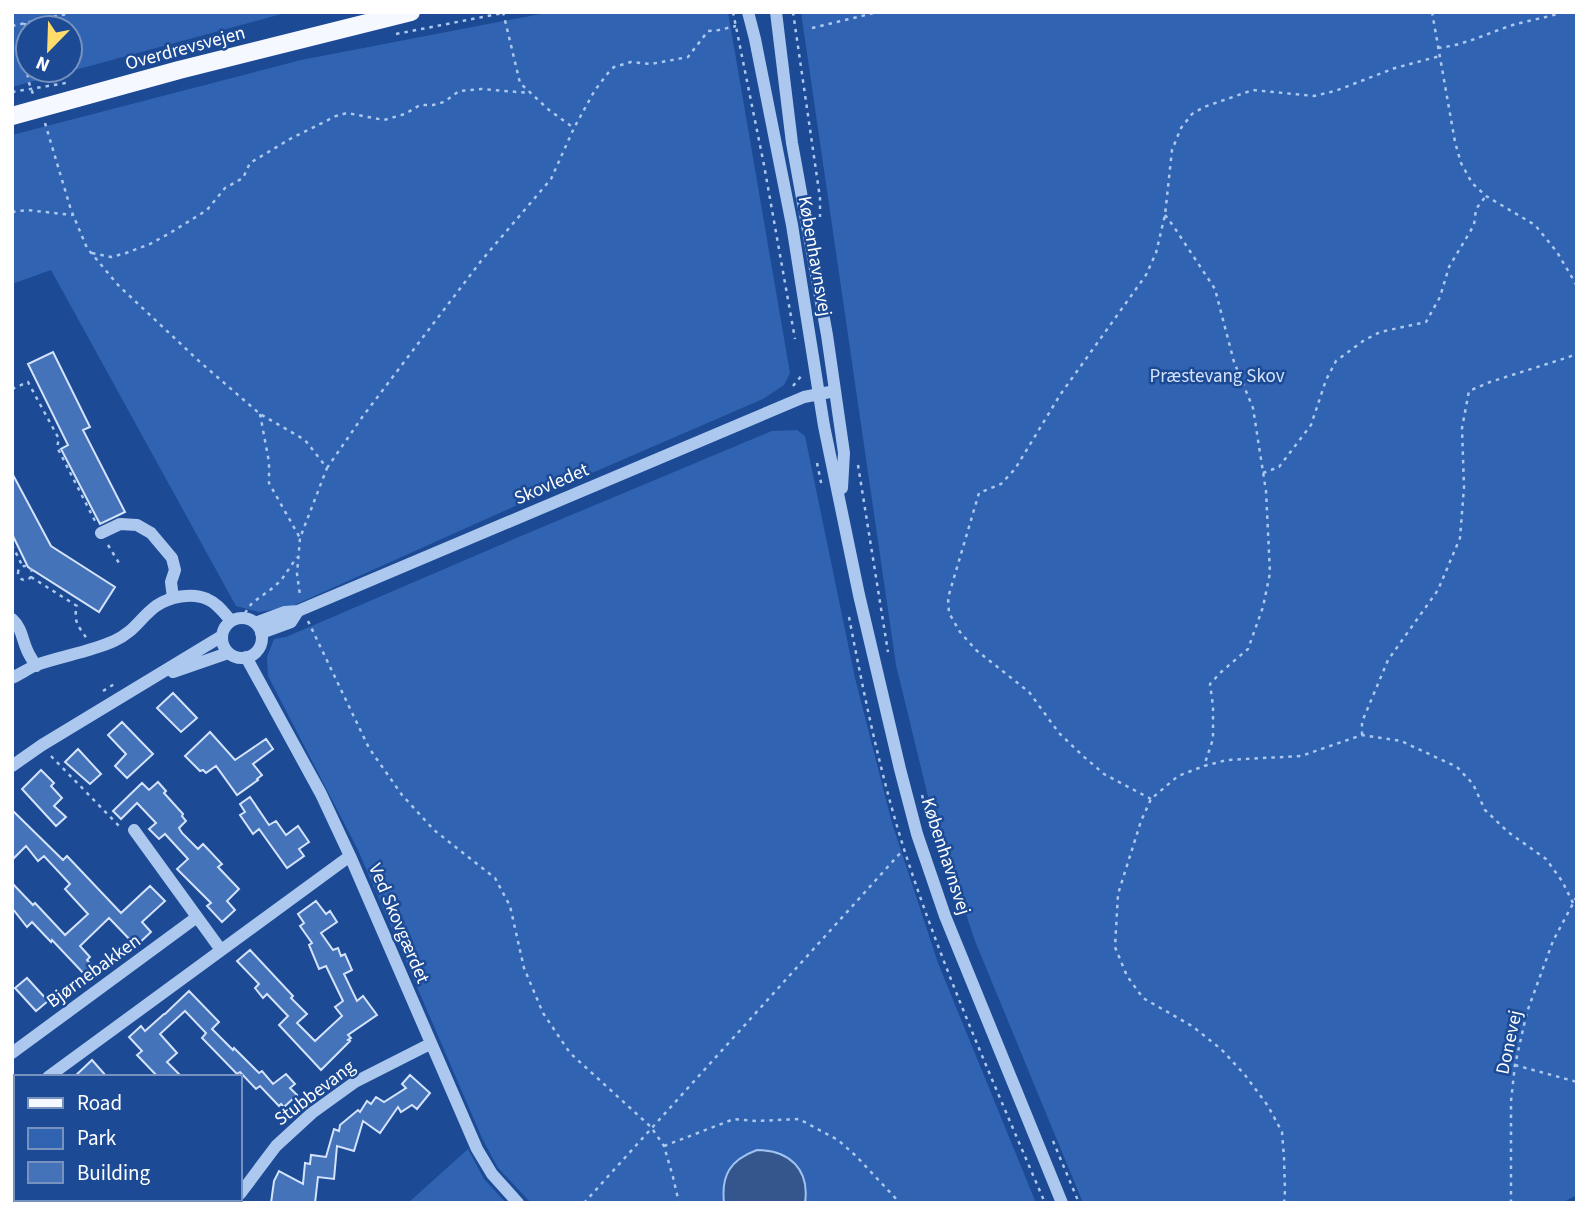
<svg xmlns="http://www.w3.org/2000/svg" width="1589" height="1215" font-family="'Source Sans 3',sans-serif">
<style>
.green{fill:#3063b2;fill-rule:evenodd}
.water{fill:#34568c;stroke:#a1c2f1;stroke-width:2}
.building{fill:#4473ba;stroke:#d4e3fb;stroke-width:2}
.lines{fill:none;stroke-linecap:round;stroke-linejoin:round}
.path{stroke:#adc8ef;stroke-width:2.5;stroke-dasharray:3.5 5;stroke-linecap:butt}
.minor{stroke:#adc8ef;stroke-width:12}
.major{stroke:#f5f9ff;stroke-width:18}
.labels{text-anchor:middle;stroke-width:5;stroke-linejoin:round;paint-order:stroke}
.street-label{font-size:19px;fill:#fff;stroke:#1c4a94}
.park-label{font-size:19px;fill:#d4e3fb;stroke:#1c4a94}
</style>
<rect width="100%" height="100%" fill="#1c4a94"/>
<path class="green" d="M 12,12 L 289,12 L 12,87 ZM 28,28 L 70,28 L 70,70 L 28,70 Z
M 551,12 L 728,12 L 790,373 L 784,385 L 763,399 L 504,511 L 290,607 L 259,612 L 236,606 L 51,270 L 12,284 L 12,135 L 301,60 Z
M 801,12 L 1577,12 L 1577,1195 L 1562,1203 L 1083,1203 L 975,941 L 931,809 L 896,665 Z
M 797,430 L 805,436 L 855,678 L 892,823 L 938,963 L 1036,1203 L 805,1203 C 807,1187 804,1176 795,1163 L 733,1164 C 725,1177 722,1187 724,1203 L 531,1203 L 498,1168 L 482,1138 L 358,850 L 268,676 L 267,657 L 274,639 L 286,637 L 521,536 L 772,431 Z
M 468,1149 L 484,1179 L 506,1203 L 408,1203 Z"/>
<path class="water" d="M 757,1150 C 789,1150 810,1169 805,1203 L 724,1203 C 721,1175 730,1160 757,1150 Z"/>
<path class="building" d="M 53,352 L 90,427 L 83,430 L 125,512 L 100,524 L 61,449 L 68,445 L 28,364 Z
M 12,473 L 51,546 L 115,587 L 99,612 L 28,567 L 12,534 Z
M 173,693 L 197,718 L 181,732 L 157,708 Z
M 122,722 L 153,754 L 127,778 L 115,766 L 126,754 L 108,735 Z
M 210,732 L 235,760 L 266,739 L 273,749 L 253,764 L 262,775 L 257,779 L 258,780 L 237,795 L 216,766 L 206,773 L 203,770 L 200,771 L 185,756 Z
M 78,749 L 101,774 L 90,784 L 65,762 Z
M 41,770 L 54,783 L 51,786 L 62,798 L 54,806 L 66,817 L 56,826 L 22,789 Z
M 158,782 L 166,791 L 164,793 L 183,814 L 182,816 L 186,821 L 179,828 L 182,833 L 198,849 L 203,844 L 222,864 L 218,867 L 239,889 L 227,901 L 235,910 L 222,922 L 207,906 L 211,903 L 177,869 L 188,859 L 165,834 L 159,839 L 149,829 L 156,823 L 137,803 L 121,819 L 113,811 L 142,783 L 149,790 Z
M 250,797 L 269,825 L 276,821 L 286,835 L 298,826 L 309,842 L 299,849 L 304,856 L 287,868 L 259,829 L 253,834 L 240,815 L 245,812 L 240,804 Z
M 12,810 L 63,860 L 67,856 L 121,913 L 150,886 L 165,901 L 142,922 L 151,932 L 136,946 L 109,918 L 80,946 L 90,957 L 87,960 L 94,968 L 86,976 L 52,940 L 51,942 L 32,922 L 27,927 L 12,908 L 12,883 L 33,905 L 35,903 L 65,935 L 88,914 L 65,889 L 70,884 L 44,856 L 38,861 L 26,846 L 12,860 Z
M 316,901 L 326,914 L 330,911 L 337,922 L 321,933 L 333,950 L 338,948 L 341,956 L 345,954 L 352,970 L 344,974 L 357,1001 L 363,996 L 377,1015 L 348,1035 L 351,1038 L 348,1040 L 350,1041 L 321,1070 L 279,1025 L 288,1016 L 267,994 L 263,998 L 255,988 L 259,984 L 237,961 L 250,950 L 293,996 L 291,998 L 307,1014 L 297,1023 L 315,1041 L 342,1016 L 335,1007 L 343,1001 L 326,966 L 319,969 L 309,945 L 312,943 L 300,926 L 304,923 L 298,914 Z
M 27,978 L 48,1001 L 36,1011 L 15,988 Z
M 189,991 L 219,1022 L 212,1029 L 233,1050 L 234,1048 L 259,1073 L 262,1071 L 273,1084 L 286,1074 L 295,1084 L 290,1088 L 297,1095 L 284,1107 L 281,1104 L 279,1106 L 260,1086 L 256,1089 L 240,1072 L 237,1074 L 202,1038 L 206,1033 L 185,1011 L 160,1034 L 177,1053 L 167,1062 L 182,1077 L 158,1077 L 137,1055 L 142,1051 L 129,1037 L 141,1026 L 145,1031 L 164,1014 L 165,1014 Z
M 92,1060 L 107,1077 L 74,1077 Z
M 410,1075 L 430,1093 L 417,1109 L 412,1105 L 401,1112 L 398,1107 L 380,1133 L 363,1121 L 354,1151 L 337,1146 L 334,1179 L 318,1177 L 315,1203 L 271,1203 L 274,1181 L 279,1171 L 303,1184 L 305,1163 L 310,1164 L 311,1155 L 326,1157 L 334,1129 L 339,1131 L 340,1125 L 358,1110 L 360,1112 L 367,1101 L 371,1104 L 376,1097 L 384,1102 L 406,1088 L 402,1084 Z"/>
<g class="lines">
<path class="path" d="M 503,12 L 520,83 L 549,110 L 574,128
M 733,12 L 764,165 L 795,339
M 793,12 L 820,198 L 820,217
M 1432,12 L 1455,142 L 1461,163 L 1472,183 L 1486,196 L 1535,225 L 1557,252 L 1577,286
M 25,23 L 28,80 L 33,94
M 12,26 L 75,12
M 812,28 L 878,12
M 396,34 L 508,12
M 1438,48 C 1466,45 1490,32 1516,24 C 1532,20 1548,17 1564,12
M 12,92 L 66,83
M 45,123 L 71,210 L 87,248 L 118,285 L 200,362 L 260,414 L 305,440 L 327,468 L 300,538 L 297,574 L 300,595
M 12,212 L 27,210 L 72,215
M 1165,215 L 1174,227 L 1215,289 L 1234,362 L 1253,408 L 1266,491 L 1270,573 L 1263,607 L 1248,649 L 1221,672 L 1210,684 L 1213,706 L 1213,739 L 1204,766
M 92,253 L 111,257 L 126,253 L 150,244 L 170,233 L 207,210 L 225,188 L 243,178 L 250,163 L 290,139 L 336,116 L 347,113 L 384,120 L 405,114 L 420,105 L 433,105 L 444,102 L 459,91 L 481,89 L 530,93
M 793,386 L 802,375
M 12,389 L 28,382 L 29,384 L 59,439 L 57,447 L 95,521
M 260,414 L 269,462 L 269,483 L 300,538
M 817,463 L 822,487
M 858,465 L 888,652
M 327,468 L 363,416 L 481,261 L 551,179 L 574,128 L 595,90 L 608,73 L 614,67 L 631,62 L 651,64 L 688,57 L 708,31 L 719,30 L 736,26
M 1263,473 L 1279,467 L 1311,425 L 1326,380 L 1336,361 L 1363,341 L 1380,332 L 1426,322 L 1440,297 L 1449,267 L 1474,225 L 1476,209 L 1486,196
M 12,545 L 23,567
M 108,545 L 119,563
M18 573a7 7 0 1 1 14 0a7 7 0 1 1-14 0Z
M 31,577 L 77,606 C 73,622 78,625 87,639
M 245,613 L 252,603 L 274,587 L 282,579 L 297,557
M 849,617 C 864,695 880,773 904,849 C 943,970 995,1086 1045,1203
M 308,621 L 369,748 L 402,795 L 434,830 L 495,878 L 510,906 L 524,968 L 543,1013 L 570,1053 L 651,1127 L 664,1146 L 673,1177 L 679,1203
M 103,691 L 116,683
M 1362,735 L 1362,722 L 1388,660 L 1438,590 L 1460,538 L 1464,487 L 1462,428 L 1469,391 L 1490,382 L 1569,357 L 1577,353
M 51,756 L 122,829
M 922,795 L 933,836
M 1151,799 L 1104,774 L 1083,756 L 1059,733 L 1029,692 L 976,650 L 960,632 L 949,613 L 948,598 L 979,493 L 1001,484 L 1015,469 L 1060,395 L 1146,275 L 1156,253 L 1165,215 L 1172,150 L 1181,128 L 1192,114 L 1204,107 L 1253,90 L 1314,96 L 1335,91 L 1395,68 L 1440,56
M 1515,1065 L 1577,1082
M 1053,1141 L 1079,1203
M 664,1146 L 734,1119 L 756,1121 L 799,1119 L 838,1140 L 856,1156 L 900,1203
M 584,1203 L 903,850
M 1284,1203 L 1285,1191 L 1284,1158 L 1282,1132 L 1268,1106 L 1245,1075 L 1221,1049 L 1192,1026 L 1143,998 L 1127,976 L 1115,947 L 1118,894 L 1141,821 L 1151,799 L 1178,776 L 1204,766 L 1227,760 L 1301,756 L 1362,735 L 1401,741 L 1457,767 L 1473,784 L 1485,810 L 1508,832 L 1546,859 L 1562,881 L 1573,903
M 1511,1203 L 1511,1101 L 1515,1065 L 1527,1012 L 1553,941 L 1577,896"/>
<path class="minor" d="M 748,12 L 755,39 L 792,225 L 824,426 L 859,595 L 900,769 L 917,834 L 945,916 L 1062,1203
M 776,12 L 792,143 L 827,335 L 844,453 L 842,488
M 101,533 L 120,524 L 137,525 L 151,533 L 172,558 L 175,570 L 171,582 L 173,598
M222 638a20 20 0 1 1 40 0a20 20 0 1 1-40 0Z
M 12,619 C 22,628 22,639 27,650 C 29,655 33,661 36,666
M 255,623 L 285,612 L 298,611 L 804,397 L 835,391
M 261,633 L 291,622 L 298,611
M 246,657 L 321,794 L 350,856 L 477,1149 L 492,1174 L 518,1203
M 173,672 L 228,653
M 12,678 C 20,674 28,669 36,665 C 62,656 89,652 114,641 C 133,633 140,618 156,606 C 169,597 192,592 207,599 C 217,603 224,613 231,621
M 12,766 L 42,745 L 222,636
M 134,830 L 221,950
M 12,1053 L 197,917
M 48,1077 L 350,856
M 12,1103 L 16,1101
M 240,1194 L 276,1146 L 312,1113 L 355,1082 L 430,1044"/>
<path class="major" d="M 12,116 L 179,70 L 411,12"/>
</g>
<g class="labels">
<g class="street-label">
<text transform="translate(185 47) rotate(-15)" y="7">Overdrevsvejen</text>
<text transform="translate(816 256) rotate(80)" y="7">Københavnsvej</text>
<text transform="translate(551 483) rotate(-23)" y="7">Skovledet</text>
<text transform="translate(947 856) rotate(72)" y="7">Københavnsvej</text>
<text transform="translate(400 923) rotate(67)" y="7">Ved Skovgærdet</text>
<text transform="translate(93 970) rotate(-36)" y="7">Bjørnebakken</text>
<text transform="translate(1508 1042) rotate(-78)" y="7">Donevej</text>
<text transform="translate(314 1092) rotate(-37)" y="7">Stubbevang</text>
</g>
<g class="park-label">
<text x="1217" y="382">Præstevang Skov</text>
</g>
</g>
<rect width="1589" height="1215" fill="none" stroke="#ffffff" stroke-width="28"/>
<rect x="14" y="1075" width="228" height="126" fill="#1c4a94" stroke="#7792bf" stroke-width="2"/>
<rect x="28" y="1098" width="35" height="10" fill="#f5f9ff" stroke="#7792bf" stroke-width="2"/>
<text x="77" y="1110" font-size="21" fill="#ffffff">Road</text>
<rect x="28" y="1128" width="35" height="21" fill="#3063b2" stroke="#7792bf" stroke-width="2"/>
<text x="77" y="1145" font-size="21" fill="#ffffff">Park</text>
<rect x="28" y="1162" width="35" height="21" fill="#4473ba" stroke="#7792bf" stroke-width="2"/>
<text x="77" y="1180" font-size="21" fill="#ffffff">Building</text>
<g transform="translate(49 49) rotate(203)"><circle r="33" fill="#1c4a94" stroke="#7792bf" stroke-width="2"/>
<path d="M0-5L12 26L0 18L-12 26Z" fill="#ffdc6b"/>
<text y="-10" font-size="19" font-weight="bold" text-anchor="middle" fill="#ffffff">N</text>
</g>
</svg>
